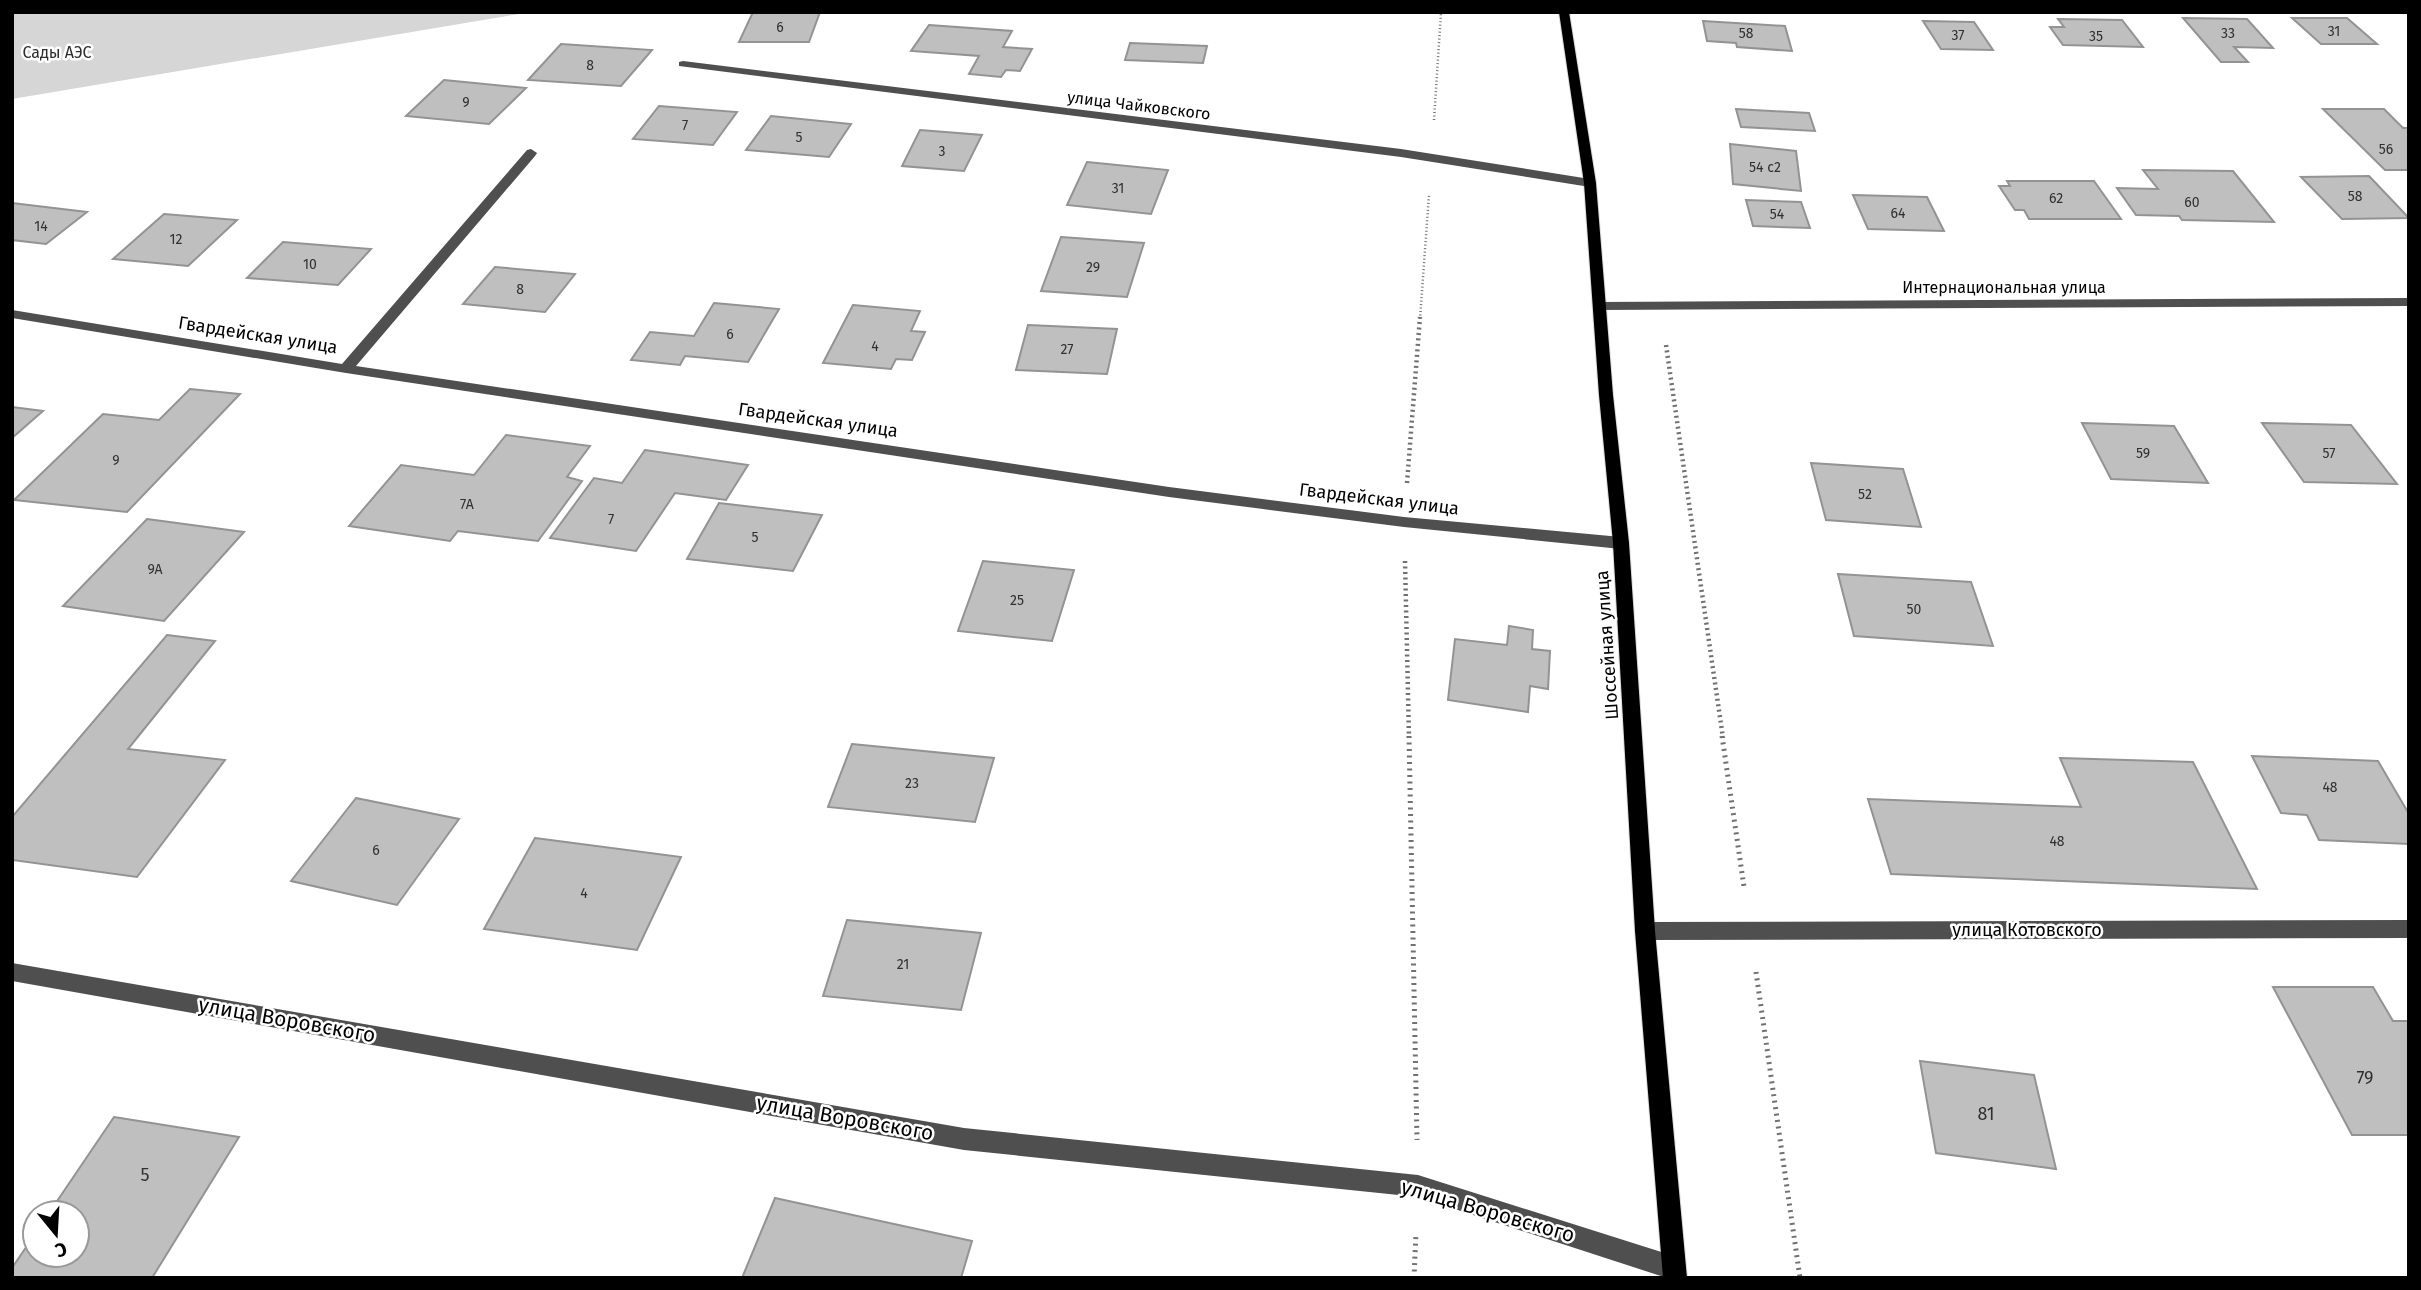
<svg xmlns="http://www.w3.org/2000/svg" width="2421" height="1290" font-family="'Fira Sans',sans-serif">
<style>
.green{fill:#d6d6d6}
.building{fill:#bfbfbf;stroke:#939393;stroke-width:2}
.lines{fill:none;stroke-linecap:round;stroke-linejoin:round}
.major-casing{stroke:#dbdbdb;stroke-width:2}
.path-far2{stroke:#717171;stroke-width:2.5;stroke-dasharray:1 2.5;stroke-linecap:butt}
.path-far1{stroke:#717171;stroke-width:4.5;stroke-dasharray:2 3.5;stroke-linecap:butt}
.path{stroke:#717171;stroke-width:5;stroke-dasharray:2 4.5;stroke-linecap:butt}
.minor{fill:#4f4f4f;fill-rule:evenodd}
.major{fill:#000;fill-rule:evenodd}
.labels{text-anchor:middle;stroke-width:5;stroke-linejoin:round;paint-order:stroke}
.number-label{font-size:14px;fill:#303030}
.far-park-label{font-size:16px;fill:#2d2d2d;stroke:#fff}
.far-street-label{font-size:16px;fill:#000;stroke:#fff}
.street-label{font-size:18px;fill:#000;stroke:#fff}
.near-number-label{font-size:18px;fill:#303030}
.near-street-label{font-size:21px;fill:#000;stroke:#fff}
</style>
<rect width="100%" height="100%" fill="#fff"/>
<path class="green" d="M 12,12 L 531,12 L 12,99 Z"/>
<path class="building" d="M 753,12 L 820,12 L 809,42 L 739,42 Z
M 2183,18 L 2247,19 L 2273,48 L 2234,47 L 2248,62 L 2221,62 Z
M 2292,18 L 2347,18 L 2377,44 L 2321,44 Z
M 2058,19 L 2122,20 L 2143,47 L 2063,45 L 2050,27 L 2064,27 Z
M 1703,21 L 1785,26 L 1792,51 L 1737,47 L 1736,43 L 1707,41 Z
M 1923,21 L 1974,22 L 1993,50 L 1941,49 Z
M 929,25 L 1012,31 L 1003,47 L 1032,49 L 1020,71 L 1006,70 L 1001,77 L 969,74 L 979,56 L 911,51 Z
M 1130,43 L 1207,46 L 1203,63 L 1125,60 Z
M 561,44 L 652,50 L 621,86 L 528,80 Z
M 444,80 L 526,88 L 489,124 L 406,116 Z
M 659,106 L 737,112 L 713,145 L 633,139 Z
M 1736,109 L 1809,113 L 1815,131 L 1741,127 Z
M 2323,109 L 2384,109 L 2403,128 L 2409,128 L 2409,170 L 2385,170 Z
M 771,116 L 851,124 L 829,157 L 746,150 Z
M 920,130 L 982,135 L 964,171 L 902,166 Z
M 1730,144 L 1796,151 L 1801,191 L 1733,184 Z
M 1087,162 L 1168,170 L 1151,214 L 1067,205 Z
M 2143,170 L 2233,171 L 2274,222 L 2182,220 L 2179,216 L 2136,215 L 2117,188 L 2158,189 Z
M 2369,176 L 2409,218 L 2342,219 L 2301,177 Z
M 2007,181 L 2094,181 L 2121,219 L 2029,219 L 2024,210 L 2015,210 L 1999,186 L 2010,186 Z
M 1853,195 L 1927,197 L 1944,231 L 1868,229 Z
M 1746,200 L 1801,202 L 1810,228 L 1753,226 Z
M 12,203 L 87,212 L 46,244 L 12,240 Z
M 164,214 L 237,220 L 188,266 L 113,259 Z
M 1061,237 L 1144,243 L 1127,297 L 1041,291 Z
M 283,242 L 371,249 L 338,285 L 247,278 Z
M 495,267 L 575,274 L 545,312 L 463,304 Z
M 714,303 L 779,309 L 748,362 L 685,356 L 680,365 L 631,360 L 650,332 L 694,336 Z
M 853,305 L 920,311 L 911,331 L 925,332 L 912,360 L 896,359 L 891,369 L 823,363 Z
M 1028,325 L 1117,329 L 1107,374 L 1016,370 Z
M 190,389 L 240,394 L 127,512 L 14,500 L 103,414 L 159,420 Z
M 12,407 L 43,411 L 12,438 Z
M 2082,423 L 2174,426 L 2208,483 L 2111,479 Z
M 2262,423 L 2351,425 L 2397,484 L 2304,482 Z
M 506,435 L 590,446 L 567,477 L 582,481 L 538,541 L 458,531 L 450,541 L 349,526 L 401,465 L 474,475 Z
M 645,450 L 748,465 L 726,500 L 675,493 L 636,551 L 550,538 L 594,478 L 622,483 Z
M 1811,463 L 1903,469 L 1921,527 L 1826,520 Z
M 719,503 L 822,515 L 793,571 L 687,559 Z
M 147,519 L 244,532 L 164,621 L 63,606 Z
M 983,561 L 1074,570 L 1052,641 L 958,631 Z
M 1838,574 L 1971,582 L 1993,646 L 1854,636 Z
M 1509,626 L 1533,630 L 1532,649 L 1550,651 L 1548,689 L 1530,686 L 1528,712 L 1448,700 L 1455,639 L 1507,645 Z
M 167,635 L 215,641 L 128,749 L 225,760 L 137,877 L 12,860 L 12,817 Z
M 852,744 L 994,758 L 975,822 L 828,807 Z
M 2252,756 L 2378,761 L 2409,814 L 2409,844 L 2319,840 L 2307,815 L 2281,813 Z
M 2060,758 L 2193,762 L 2257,889 L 1891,874 L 1868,799 L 2081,807 Z
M 356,798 L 459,819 L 397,905 L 291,881 Z
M 535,838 L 681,857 L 637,950 L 484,929 Z
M 847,920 L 981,933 L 961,1010 L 823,996 Z
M 2273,987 L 2373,987 L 2393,1021 L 2409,1021 L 2409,1135 L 2352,1135 Z
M 1920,1061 L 2034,1075 L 2056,1169 L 1936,1153 Z
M 114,1117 L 239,1137 L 152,1278 L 12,1278 L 12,1268 L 35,1234 L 35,1255 L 77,1255 L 77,1213 L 49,1213 Z
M 775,1198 L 972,1241 L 961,1278 L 742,1278 Z"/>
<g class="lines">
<defs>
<path id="major" d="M 1559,12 L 1569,12 L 1596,183 L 1613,395 L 1629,543 L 1655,931 L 1687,1278 L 1663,1278 L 1635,931 L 1613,543 L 1599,395 L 1584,183 Z"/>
</defs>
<use href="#major" class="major-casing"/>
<path class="path-far2" d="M 1434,120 L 1441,12
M 1420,319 L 1429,195"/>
<path class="path-far1" d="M 1666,345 L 1723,738
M 1407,483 L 1420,317
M 1405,561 L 1409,738"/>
<path class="path" d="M 1409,736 L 1417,1140
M 1722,736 L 1744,887
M 1756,972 L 1800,1278
M 1414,1278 L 1416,1233"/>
<path class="minor" d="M 683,61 L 1401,149 L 1590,179 L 1596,183 L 1590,187 L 1401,157 L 679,66 L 679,62 Z
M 531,149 L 537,153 L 535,156 L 356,366 L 1169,487 L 1404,517 L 1621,537 L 1629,543 L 1621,549 L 1404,527 L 1169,497 L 346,373 L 12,318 L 12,310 L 342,364 L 527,150 Z
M 2409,298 L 2409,306 L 1600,310 L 1593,306 L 1600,302 Z
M 2409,920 L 2409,938 L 1645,940 L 1638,937 L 1635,931 L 1638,925 L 1645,922 Z
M 12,963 L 964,1128 L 1418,1175 L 1674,1256 L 1683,1259 L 1686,1268 L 1683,1277 L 1667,1278 L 1418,1197 L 964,1150 L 12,981 Z"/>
<use href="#major" class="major"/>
</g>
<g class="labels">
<g class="number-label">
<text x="780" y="32">6</text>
<text x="2334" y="36">31</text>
<text x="1746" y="38">58</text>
<text x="2228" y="38">33</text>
<text x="1958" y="40">37</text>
<text x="2096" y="41">35</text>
<text x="590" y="70">8</text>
<text x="466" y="107">9</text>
<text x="685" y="130">7</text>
<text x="799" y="142">5</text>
<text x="2386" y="154">56</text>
<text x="942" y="156">3</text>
<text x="1765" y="172">54 с2</text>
<text x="1118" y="193">31</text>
<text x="2355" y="201">58</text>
<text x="2056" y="203">62</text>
<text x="2192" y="207">60</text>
<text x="1898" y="218">64</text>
<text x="1777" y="219">54</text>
<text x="41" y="231">14</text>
<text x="176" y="244">12</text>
<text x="310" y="269">10</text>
<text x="1093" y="272">29</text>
<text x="520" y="294">8</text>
<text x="730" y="339">6</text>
<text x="875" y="351">4</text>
<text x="1067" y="354">27</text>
<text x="2143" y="458">59</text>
<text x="2329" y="458">57</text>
<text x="116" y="465">9</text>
<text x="1865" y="499">52</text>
<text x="467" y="509">7А</text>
<text x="611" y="524">7</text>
<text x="755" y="542">5</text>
<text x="155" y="574">9А</text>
<text x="1017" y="605">25</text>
<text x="1914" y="614">50</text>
<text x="912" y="788">23</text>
<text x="2330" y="792">48</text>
<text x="2057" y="846">48</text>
<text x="376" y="855">6</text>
<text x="584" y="898">4</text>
<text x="903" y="969">21</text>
</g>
<g class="far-park-label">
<text x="57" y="58">Сады АЭС</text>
</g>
<g class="far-street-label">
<text transform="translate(1139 105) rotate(7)" y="6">улица Чайковского</text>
<text x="2004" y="293">Интернациональная улица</text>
</g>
<g class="street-label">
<text transform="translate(258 335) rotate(9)" y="6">Гвардейская улица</text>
<text transform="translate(818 420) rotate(8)" y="6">Гвардейская улица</text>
<text transform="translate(1379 499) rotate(7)" y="6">Гвардейская улица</text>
<text transform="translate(1607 645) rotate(-94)" y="6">Шоссейная улица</text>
<text x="2027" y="936">улица Котовского</text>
</g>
<g class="near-number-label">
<text x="2365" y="1084">79</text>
<text x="1986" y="1120">81</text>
<text x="145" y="1181">5</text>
</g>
<g class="near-street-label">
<text transform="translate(287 1020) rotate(10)" y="7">улица Воровского</text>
<text transform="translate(845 1118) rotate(10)" y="7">улица Воровского</text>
<text transform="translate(1488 1211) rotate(16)" y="7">улица Воровского</text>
</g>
</g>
<rect width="2421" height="1290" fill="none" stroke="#000000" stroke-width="28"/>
<g transform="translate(56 1234) rotate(162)"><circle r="33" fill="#ffffff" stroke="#999999" stroke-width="2"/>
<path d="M0-5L12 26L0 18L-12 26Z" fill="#000000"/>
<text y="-10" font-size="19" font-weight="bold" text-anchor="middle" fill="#000000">С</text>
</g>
</svg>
